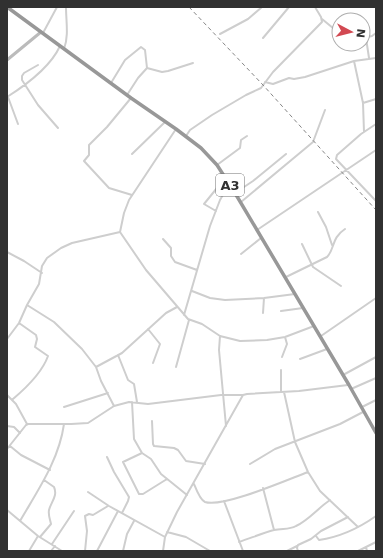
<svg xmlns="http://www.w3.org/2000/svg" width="383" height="558" font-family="'DejaVu Sans',sans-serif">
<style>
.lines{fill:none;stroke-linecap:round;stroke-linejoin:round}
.street{stroke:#cecece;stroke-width:2}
.secondary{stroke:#bbb;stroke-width:3}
.highway{stroke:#989898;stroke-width:3.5}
.rail{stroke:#868686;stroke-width:1;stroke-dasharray:4 3;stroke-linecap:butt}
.labels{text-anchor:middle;stroke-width:4;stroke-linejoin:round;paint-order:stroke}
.shield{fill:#fff;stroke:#6f6f6f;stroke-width:1}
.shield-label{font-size:13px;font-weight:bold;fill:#313131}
</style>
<rect width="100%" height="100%" fill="#fff"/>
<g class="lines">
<path class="street" d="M 322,19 L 339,33
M 43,33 L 57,7
M 220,34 L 248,19 L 262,7
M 263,38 L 289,7
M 363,38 L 372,36 L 376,33
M 366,38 L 369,58
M 64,49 C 69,36 66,21 66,7
M 354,61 L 363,103 L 364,132
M 38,65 L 24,73 L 22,76 L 22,80 L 38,105 L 58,128
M 147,68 L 162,72 L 168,71 L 193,63
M 265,82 L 273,84 L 289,78 L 294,79 L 305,77 L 354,61 L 376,58
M 111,83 L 125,60 L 141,47 L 145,50 L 147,68
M 127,95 L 138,78 L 147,68
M 7,97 C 26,85 50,68 60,46
M 8,97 L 18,124
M 131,98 L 107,127 L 89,145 L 89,155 L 84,161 L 109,188 L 132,195
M 363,103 L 376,99
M 376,124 L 361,134 L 337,155 L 336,159 L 376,201
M 186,136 L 190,130 L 212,115 L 246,95 L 261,88 L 273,72 L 322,22 L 321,17 L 315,7
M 132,154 L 165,122
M 217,165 L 240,148 L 241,140 L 247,136
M 235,193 L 253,181 L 286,154
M 241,202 L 313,142 L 325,110
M 216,211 L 204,204 L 217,188
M 318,212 L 326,227 L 332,245
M 257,230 L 376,150
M 120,232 L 146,270 L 188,319 L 202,324 L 220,336 L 240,341 L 267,340 L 285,337 L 314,326
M 163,239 L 171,248 L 171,256 L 175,262 L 197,270
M 302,244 L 313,267 L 341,286
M 7,252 L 24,261 L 42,273
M 241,254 L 261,238
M 286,277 L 327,257 C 335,249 331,238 345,229
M 192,291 L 210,298 L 225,300 L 264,298 L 295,294
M 27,305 L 54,322 L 82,349 L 96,367 L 101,381 L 114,406
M 281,311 L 303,308
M 263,313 L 264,298
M 184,315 L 210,226 L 220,200 L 229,184
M 148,329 L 160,344 L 153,363
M 220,336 L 219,350 L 226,426
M 321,336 L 376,298
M 7,339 L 19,323 L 27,305 L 39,284 L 42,266 L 47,258 L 61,248 L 72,243 L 120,232 L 124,213 L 129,200 L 176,129
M 118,355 L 128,380 L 134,384 L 137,402
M 282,357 L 287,344 L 285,337
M 300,359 L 327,349
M 96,367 L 122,353 L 166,313 L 177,307
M 176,367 L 189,320
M 281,370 L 281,392
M 343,375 L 376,357
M 351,389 L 376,378
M 284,392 L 295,442 L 308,472 L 320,491 L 358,527
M 7,395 L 16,404 L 27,424
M 13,399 C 26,388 42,373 48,356 L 35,347 L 37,339 L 36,335 L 19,323
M 132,402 L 134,439 L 142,453 L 151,459 L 161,474 L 187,495
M 64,407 L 108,393
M 362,407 L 376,400
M 152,421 L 153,444 L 154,446 L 174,448 L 178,450 L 186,461 L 205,464
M 7,426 L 14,427 L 20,433
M 10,446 L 21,455 L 50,470
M 7,449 L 26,425 L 28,424 L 71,424 L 88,423 L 114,406 L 129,402 L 148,404 L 221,395 L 243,395
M 142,453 L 123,462 L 139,494 L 143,494 L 167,479
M 107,457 L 114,472 L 129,497 L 128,501 L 122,513
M 250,464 L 275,449 L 340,424 L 363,412
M 194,484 C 196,489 200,500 205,502 C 223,508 289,479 308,472
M 263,488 L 274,530
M 88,492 L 109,506 L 165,537
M 224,501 L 243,551
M 7,510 L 38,536 L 62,551
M 20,521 C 38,490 59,460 64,424
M 167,532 L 186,537 L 210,551
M 316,536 L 319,540 C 340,537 359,528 376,516
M 40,537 L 51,524 C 50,519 48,515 49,510 C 51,502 58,496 54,487 L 44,480
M 239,542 C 251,538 263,533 274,530 C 282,528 289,530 296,526 C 309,520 318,508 330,500
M 52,544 L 74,511
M 366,547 L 367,551
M 29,551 L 38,536
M 51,551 L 55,546
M 85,551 L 87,531 L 85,516 L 89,514 L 93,515 L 108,506
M 97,551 L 118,511
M 123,551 L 127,534 L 134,521
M 163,551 L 165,537 L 177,512 L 243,395 L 247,394 L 299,391 L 348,385
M 287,551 L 297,546
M 298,551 L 297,548 L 298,545 L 311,539 L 321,531 L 348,517
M 358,551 L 376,542"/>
<path class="secondary" d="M 7,60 L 41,32"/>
<path class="highway" d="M 7,7 L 131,98 L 176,129 L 201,148 L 217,165 L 235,193 L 349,385 L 376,433"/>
<path class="rail" d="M 189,7 L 263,85 L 376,210"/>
</g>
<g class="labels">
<rect class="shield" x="216" y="174" width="28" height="22" rx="3"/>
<g class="shield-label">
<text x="230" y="190">A3</text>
</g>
</g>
<rect width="383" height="558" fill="none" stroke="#313131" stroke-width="16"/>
<g transform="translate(351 32) rotate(97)"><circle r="19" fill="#ffffff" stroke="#adadad"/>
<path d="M0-3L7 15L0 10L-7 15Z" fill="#d24952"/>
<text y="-6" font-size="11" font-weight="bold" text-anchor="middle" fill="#313131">N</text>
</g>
</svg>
